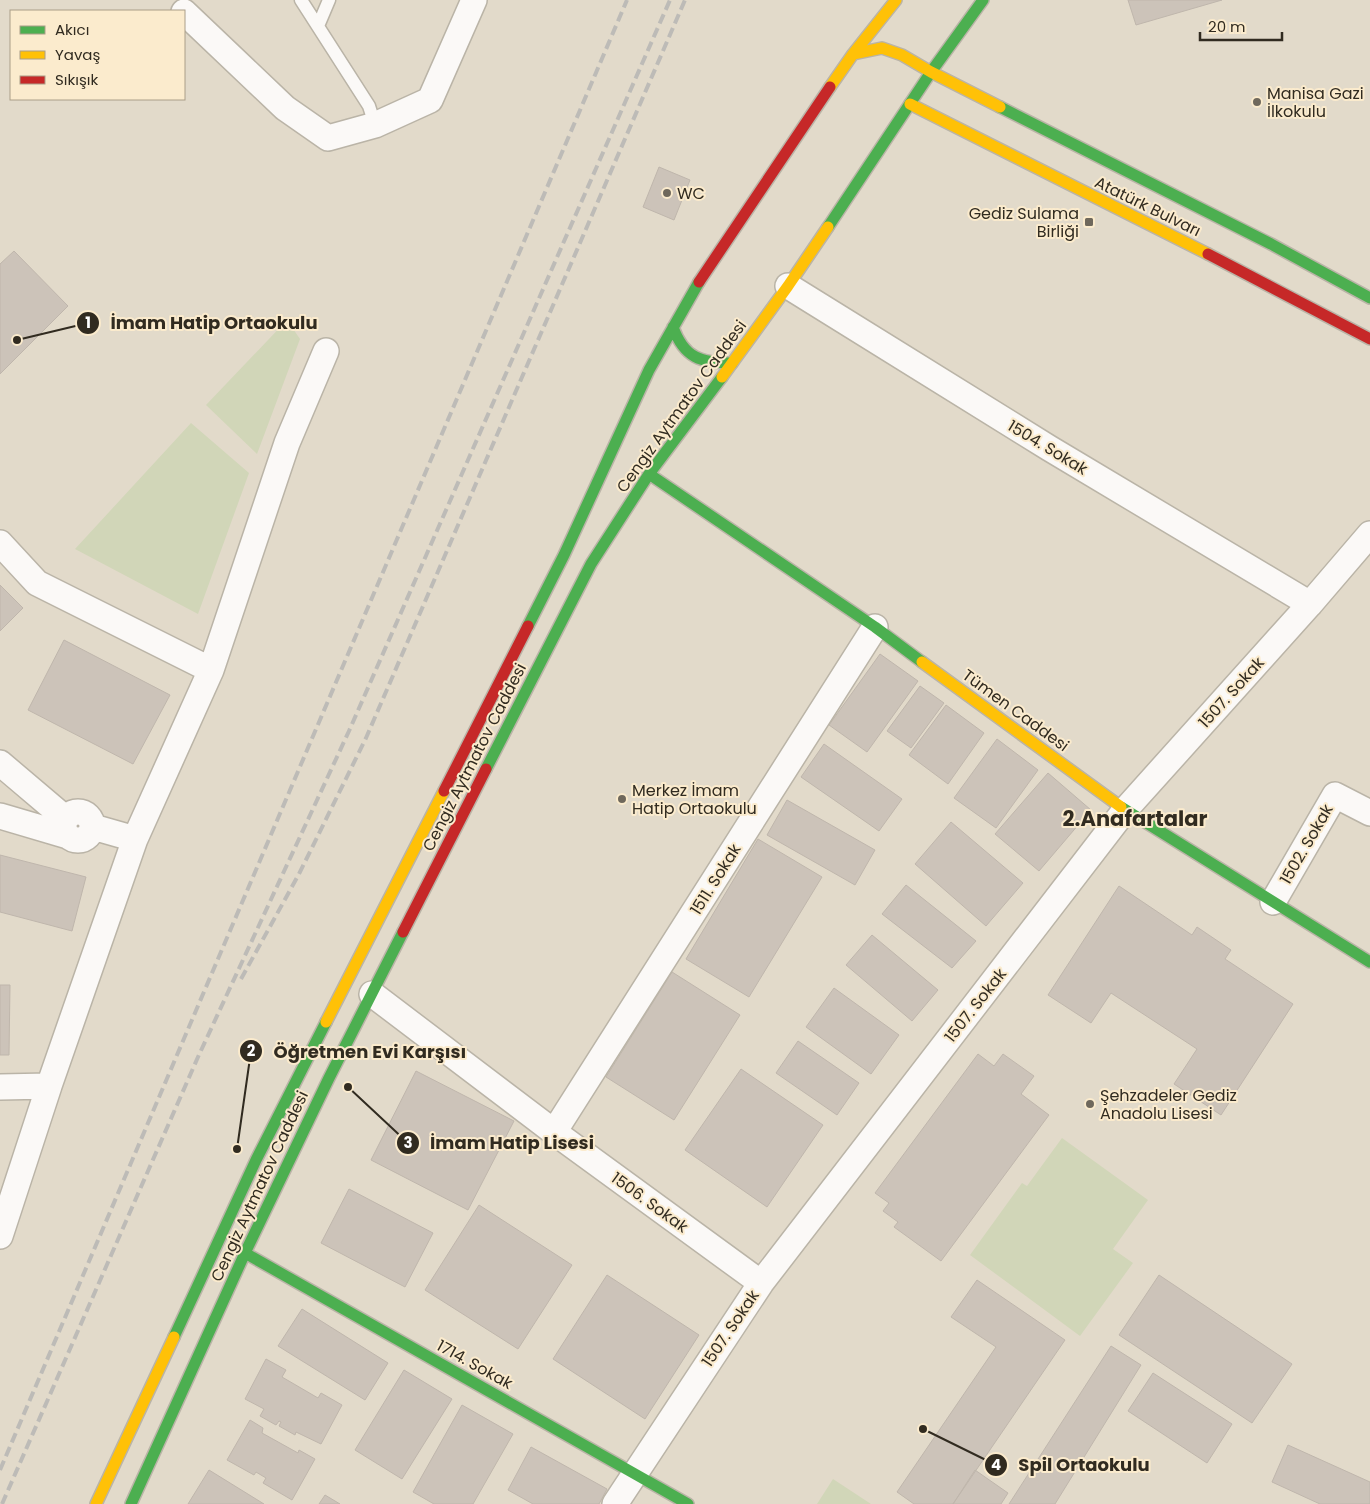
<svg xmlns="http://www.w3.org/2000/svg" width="1370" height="1504" font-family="Poppins,sans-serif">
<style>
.green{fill:#d1d6b8}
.building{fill:#ccc3b9;stroke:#bfb6ac}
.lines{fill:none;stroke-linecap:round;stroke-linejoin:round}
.lane-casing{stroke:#bab4a7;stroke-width:15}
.street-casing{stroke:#bab4a7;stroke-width:28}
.fast-casing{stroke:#bab4a7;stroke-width:14}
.slow-casing{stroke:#bab4a7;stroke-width:14}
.jam-casing{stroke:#bab4a7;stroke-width:14}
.lane{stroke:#fbf9f7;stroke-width:12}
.street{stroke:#fbf9f7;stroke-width:25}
.fast{stroke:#4caf50;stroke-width:11}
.slow{stroke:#ffc107;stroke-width:11}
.jam{stroke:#c62828;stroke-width:11}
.rail{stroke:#bdbbb7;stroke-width:4;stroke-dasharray:10 5;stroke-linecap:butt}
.poi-dot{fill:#6f685c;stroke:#fbebcd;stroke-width:2}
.labels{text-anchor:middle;stroke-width:4;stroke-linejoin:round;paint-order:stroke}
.poi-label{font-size:16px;fill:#312b20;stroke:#fbebcd;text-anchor:start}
.street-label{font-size:16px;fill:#312b20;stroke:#fbebcd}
.district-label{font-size:21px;font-weight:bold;fill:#312b20;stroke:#fbebcd}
.leader{fill:none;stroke:#312b20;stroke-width:2}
.callout-dot{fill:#312b20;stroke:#fbebcd;stroke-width:2}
.mark-label{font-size:15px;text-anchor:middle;font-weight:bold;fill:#fff}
.callout-label{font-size:18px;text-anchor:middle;font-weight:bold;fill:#312b20;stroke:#fbebcd;stroke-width:4;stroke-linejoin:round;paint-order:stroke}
</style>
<rect width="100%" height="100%" fill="#e2daca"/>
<path class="green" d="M 287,320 L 300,339 L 257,454 L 206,405 Z
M 191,423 L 249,473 L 198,614 L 75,549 Z
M 1062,1138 L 1148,1200 L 1113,1249 L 1133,1263 L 1080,1336 L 970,1255 L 1022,1183 L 1027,1186 Z
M 833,1479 L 871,1504 L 817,1504 Z"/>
<path class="building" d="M 1128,0 L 1222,0 L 1136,25 Z
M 659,167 L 690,180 L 674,220 L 643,207 Z
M 14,251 L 68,306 L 0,374 L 0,264 Z
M 0,585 L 23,608 L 0,631 Z
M 64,640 L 170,695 L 133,764 L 28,710 Z
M 880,654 L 918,681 L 867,752 L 829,725 Z
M 920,686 L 944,703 L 911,748 L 887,731 Z
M 946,705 L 984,733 L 948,784 L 909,755 Z
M 997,739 L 1038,770 L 996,828 L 954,798 Z
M 824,744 L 902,799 L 879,831 L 801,777 Z
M 1048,773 L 1091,810 L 1039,871 L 995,834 Z
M 787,800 L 875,850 L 855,885 L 767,835 Z
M 951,822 L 1023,883 L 986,926 L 915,864 Z
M 758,839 L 822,877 L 749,997 L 686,959 Z
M 0,855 L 86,877 L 72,931 L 0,912 Z
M 906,885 L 976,941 L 952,968 L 882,914 Z
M 1119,886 L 1192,935 L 1197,927 L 1231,950 L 1225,959 L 1293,1004 L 1221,1115 L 1174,1084 L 1197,1049 L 1111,993 L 1091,1023 L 1048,995 Z
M 872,935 L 938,990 L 912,1021 L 846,965 Z
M 672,972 L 740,1015 L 674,1120 L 606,1077 Z
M 0,985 L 10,985 L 9,1055 L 0,1055 Z
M 834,988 L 899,1035 L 871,1074 L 806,1027 Z
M 798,1041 L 859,1083 L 837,1115 L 776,1073 Z
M 978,1054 L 994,1066 L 1003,1054 L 1034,1076 L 1021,1094 L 1049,1115 L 941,1261 L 894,1227 L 898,1222 L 883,1211 L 889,1203 L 875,1193 Z
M 741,1069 L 823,1125 L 767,1207 L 685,1150 Z
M 416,1071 L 514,1121 L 468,1210 L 371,1160 Z
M 349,1189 L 433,1233 L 405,1287 L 321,1243 Z
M 479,1205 L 572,1265 L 518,1349 L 425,1290 Z
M 607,1275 L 699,1335 L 645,1419 L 553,1359 Z
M 1159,1275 L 1292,1364 L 1252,1423 L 1119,1335 Z
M 977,1280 L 1065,1340 L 953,1504 L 914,1504 L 897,1492 L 996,1347 L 951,1317 Z
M 302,1309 L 388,1363 L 365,1400 L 278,1346 Z
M 1111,1346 L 1141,1365 L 1055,1504 L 1009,1504 Z
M 266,1359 L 286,1370 L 282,1377 L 318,1398 L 321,1393 L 342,1405 L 321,1444 L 296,1432 L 295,1435 L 279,1426 L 281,1422 L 279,1421 L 276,1425 L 260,1416 L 264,1409 L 245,1399 Z
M 404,1370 L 452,1399 L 402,1479 L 355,1450 Z
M 1153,1373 L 1232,1424 L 1207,1463 L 1128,1411 Z
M 462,1405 L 513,1434 L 473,1504 L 434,1504 L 413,1492 Z
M 250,1420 L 263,1428 L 262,1433 L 298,1453 L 299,1450 L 315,1459 L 292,1500 L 263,1483 L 266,1478 L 256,1472 L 254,1475 L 227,1460 Z
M 1288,1445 L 1370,1482 L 1370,1504 L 1320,1504 L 1272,1482 Z
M 531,1447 L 607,1489 L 599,1504 L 533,1504 L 508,1490 Z
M 209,1470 L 264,1504 L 188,1504 Z
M 975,1470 L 1008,1493 L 1001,1504 L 953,1504 Z
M 325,1495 L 340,1504 L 319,1504 Z"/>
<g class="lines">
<defs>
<path id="lane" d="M 301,0 L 369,106 L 375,125
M 318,26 L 329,0"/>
<path id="street" d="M 184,12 L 285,108 L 328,138 L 375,125 L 430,100 L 474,0
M 788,286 L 1049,448 L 1310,604
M 0,543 L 37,583 L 211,670
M 0,763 L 66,819
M64 826a14 14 0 1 1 28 0a14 14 0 1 1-28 0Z
M 0,816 L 68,836
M 93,827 L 135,839
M 1273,902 L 1335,795 L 1370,813
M 372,994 L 554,1132 L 761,1283
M 49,1086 L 135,839 L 211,670 L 287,443 L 326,351
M 0,1087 L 49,1086 L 0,1236
M 554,1132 L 875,627
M 615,1504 L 761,1283 L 1125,810 L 1310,604 L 1370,534"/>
<path id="fast" d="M 1000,107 L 1271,244 L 1370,298
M 828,227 L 931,72 L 983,0
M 673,327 C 684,358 701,363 732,363
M 649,474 L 875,627 L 922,662
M 528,626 L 564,555 L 649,370 L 699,282
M 486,769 L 591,564 L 649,474 L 722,377
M 1121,807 L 1370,962
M 245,1253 L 688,1504
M 174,1337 L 256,1160 L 326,1022
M 131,1504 L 245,1253 L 329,1078 L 403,932"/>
<path id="slow" d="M 853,54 L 882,48 L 902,55 L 931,72 L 1000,107
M 830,87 L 853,54 L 896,0
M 910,104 L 1208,254
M 722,377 L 788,286 L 828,227
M 922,662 L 1121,807
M 326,1022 L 444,791
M 96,1504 L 174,1337"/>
<path id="jam" d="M 1208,254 L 1370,339
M 699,282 L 830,87
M 444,791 L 528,626
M 403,932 L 486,769"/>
</defs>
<use href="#lane" class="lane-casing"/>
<use href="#street" class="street-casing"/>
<use href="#fast" class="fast-casing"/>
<use href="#slow" class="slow-casing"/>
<use href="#jam" class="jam-casing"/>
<use href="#lane" class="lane"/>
<use href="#street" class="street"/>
<use href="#fast" class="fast"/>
<use href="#slow" class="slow"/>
<use href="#jam" class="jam"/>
<path class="rail" d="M 241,979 L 299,874 L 366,738 L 685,0
M 0,1470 L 627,0
M 2,1504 L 198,1057 L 349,731 L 670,0"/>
</g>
<g class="poi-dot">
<circle cx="1257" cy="102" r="5"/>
<circle cx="667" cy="193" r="5"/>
<rect x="1084" y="217" width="10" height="10" rx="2.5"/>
<circle cx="622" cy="799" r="5"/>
<circle cx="1090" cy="1104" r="5"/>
</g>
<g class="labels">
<g class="poi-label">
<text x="1267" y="99">Manisa Gazi<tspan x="1267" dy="18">İlkokulu</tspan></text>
<text x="677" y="199">WC</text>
<text x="1079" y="219" text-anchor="end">Gediz Sulama<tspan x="1079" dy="18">Birliği</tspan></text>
<text x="632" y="796">Merkez İmam<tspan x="632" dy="18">Hatip Ortaokulu</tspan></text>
<text x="1100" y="1101">Şehzadeler Gediz<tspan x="1100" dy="18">Anadolu Lisesi</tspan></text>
</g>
<g class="street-label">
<text transform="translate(1148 206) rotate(26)" y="6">Atatürk Bulvarı</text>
<text transform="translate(681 406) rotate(-54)" y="6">Cengiz Aytmatov Caddesi</text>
<text transform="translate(1048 447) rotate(31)" y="6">1504. Sokak</text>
<text transform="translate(1231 692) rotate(-48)" y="6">1507. Sokak</text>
<text transform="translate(1016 710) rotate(36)" y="6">Tümen Caddesi</text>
<text transform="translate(474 757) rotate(-63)" y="6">Cengiz Aytmatov Caddesi</text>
<text transform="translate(1306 844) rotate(-60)" y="6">1502. Sokak</text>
<text transform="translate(715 879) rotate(-58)" y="6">1511. Sokak</text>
<text transform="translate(975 1005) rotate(-52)" y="6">1507. Sokak</text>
<text transform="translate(259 1186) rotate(-65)" y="6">Cengiz Aytmatov Caddesi</text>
<text transform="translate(650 1202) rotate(36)" y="6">1506. Sokak</text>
<text transform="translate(730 1328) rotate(-56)" y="6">1507. Sokak</text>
<text transform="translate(475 1364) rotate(29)" y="6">1714. Sokak</text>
</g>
<g class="district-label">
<text x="1135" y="826">2.Anafartalar</text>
</g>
</g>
<path class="leader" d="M17 340L88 323M237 1149L251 1051M348 1087L408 1143M923 1429L996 1465"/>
<g class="callout-dot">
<circle cx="17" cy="340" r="5"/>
<circle cx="237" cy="1149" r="5"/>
<circle cx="348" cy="1087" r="5"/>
<circle cx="923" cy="1429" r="5"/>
<circle cx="88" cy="323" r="12"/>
<circle cx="251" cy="1051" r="12"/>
<circle cx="408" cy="1143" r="12"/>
<circle cx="996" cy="1465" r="12"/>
</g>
<g class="mark-label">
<text x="88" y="328">1</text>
<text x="251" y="1056">2</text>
<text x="408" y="1148">3</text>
<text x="996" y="1470">4</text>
</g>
<g class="callout-label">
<text x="214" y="329">İmam Hatip Ortaokulu</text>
<text x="370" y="1058">Öğretmen Evi Karşısı</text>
<text x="512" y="1149">İmam Hatip Lisesi</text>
<text x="1084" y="1471">Spil Ortaokulu</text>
</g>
<rect x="10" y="10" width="175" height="90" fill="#fbebcd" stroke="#aa9e88"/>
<rect x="20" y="26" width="25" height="8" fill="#4caf50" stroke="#aa9e88"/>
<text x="55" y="35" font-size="15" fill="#312b20">Akıcı</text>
<rect x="20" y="51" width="25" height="8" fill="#ffc107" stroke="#aa9e88"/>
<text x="55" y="60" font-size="15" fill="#312b20">Yavaş</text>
<rect x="20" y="76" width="25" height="8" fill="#c62828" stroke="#aa9e88"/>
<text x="55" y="85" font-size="15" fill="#312b20">Sıkışık</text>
<path d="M1200 32v8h82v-8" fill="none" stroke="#312b20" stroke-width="2.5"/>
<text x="1208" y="32" font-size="15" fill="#312b20" stroke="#fbebcd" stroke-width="4" paint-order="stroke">20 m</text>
</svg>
